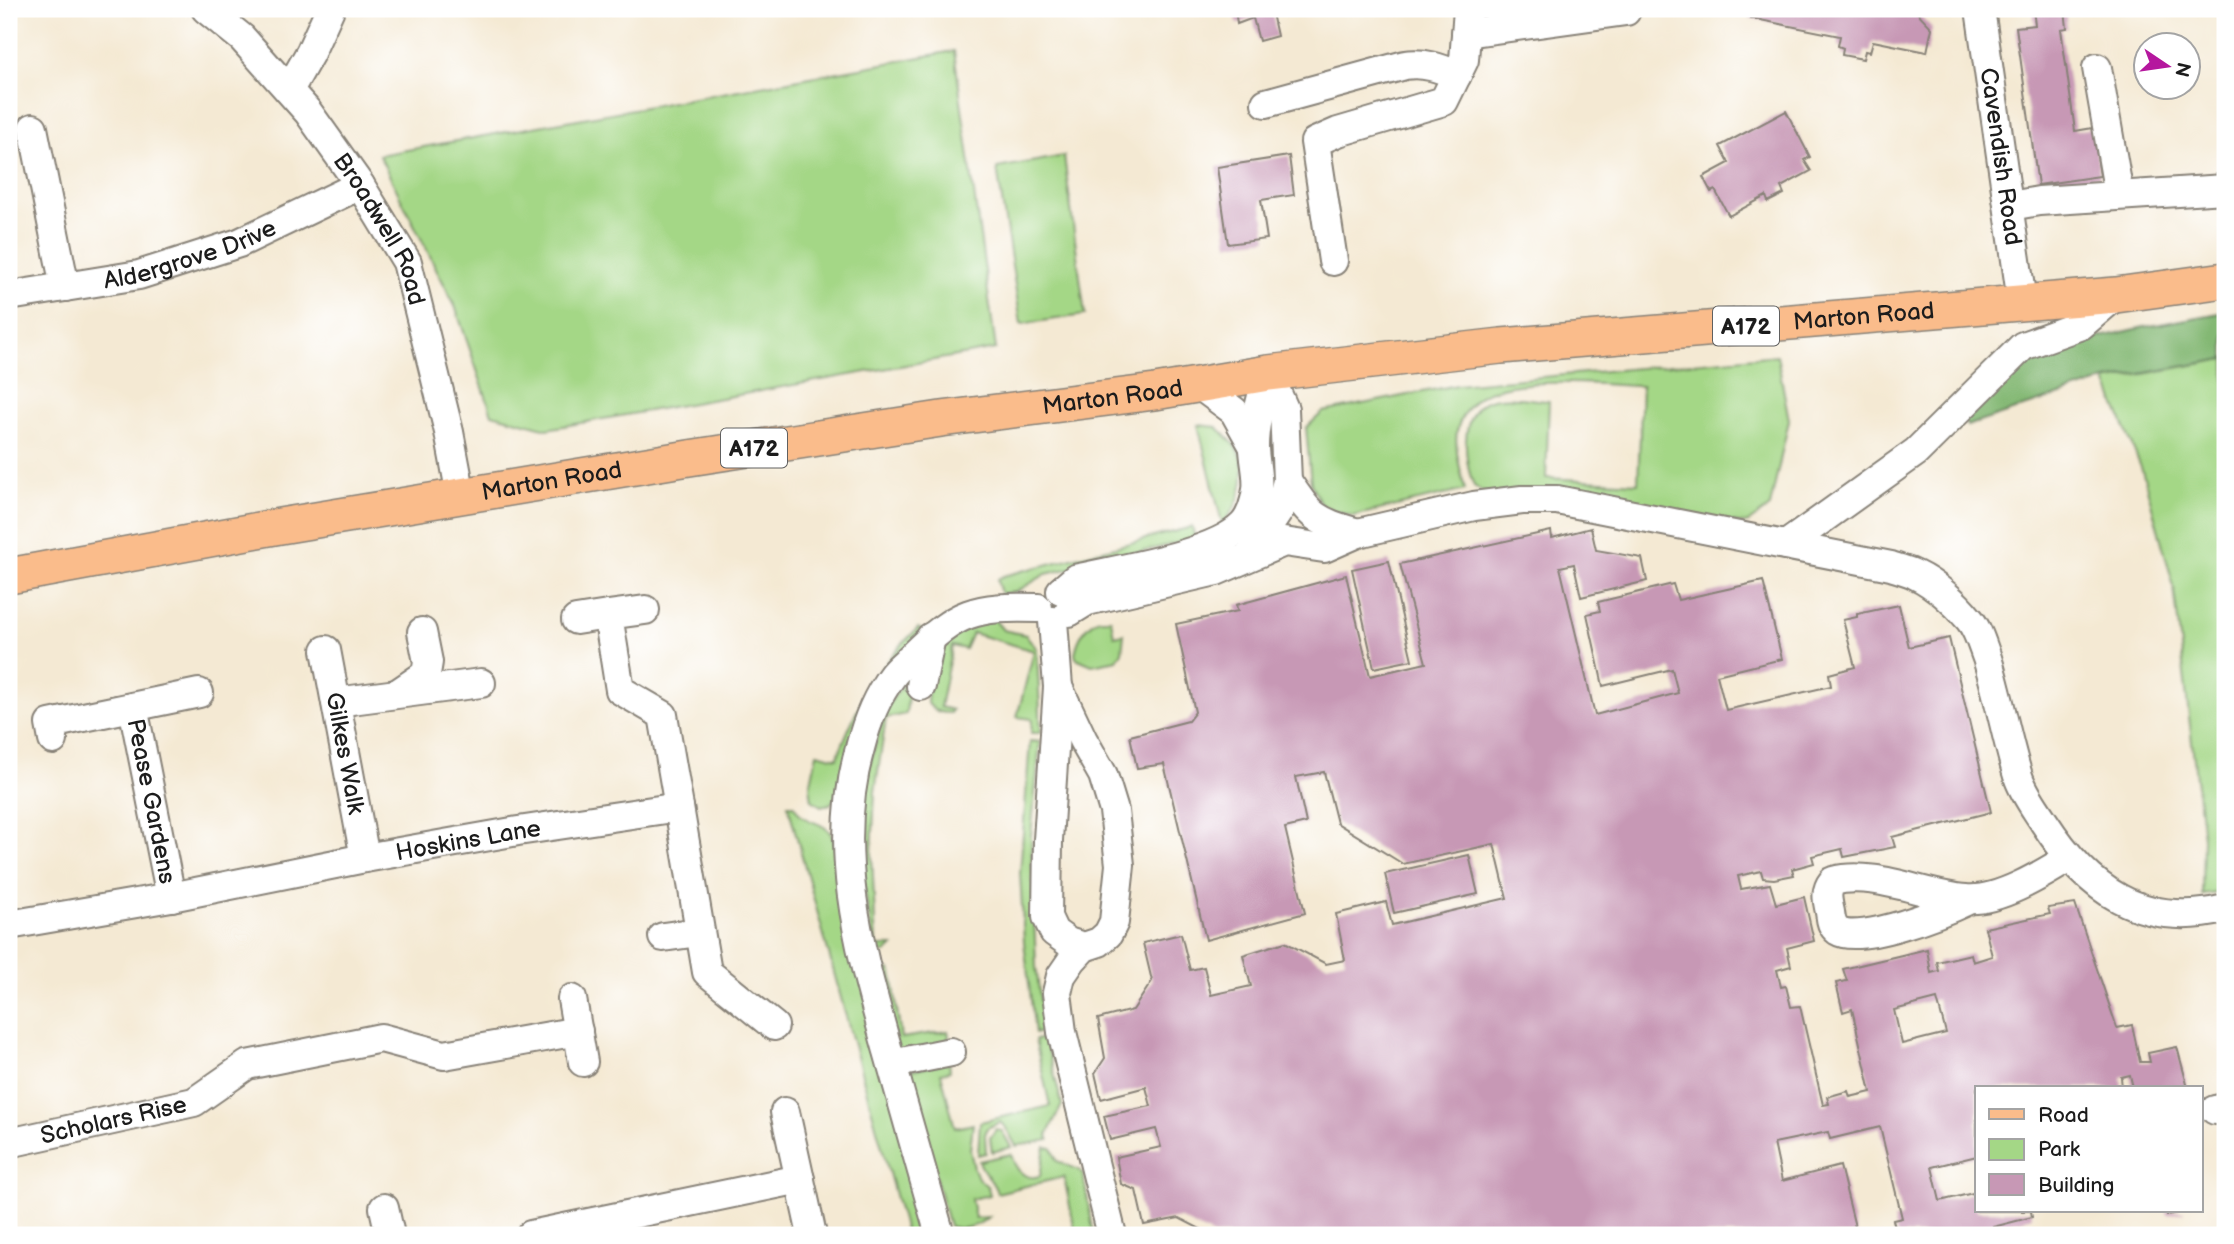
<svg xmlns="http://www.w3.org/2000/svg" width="2234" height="1244" font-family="'Balsamiq Sans',sans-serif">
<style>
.green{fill:#a4d786;stroke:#607a51;stroke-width:2}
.forest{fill:#83b873;stroke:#506a48;stroke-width:2}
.building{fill:#c798b5;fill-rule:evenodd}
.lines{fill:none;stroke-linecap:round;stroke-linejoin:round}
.minor-casing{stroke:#888278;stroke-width:32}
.major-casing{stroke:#888278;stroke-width:38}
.minor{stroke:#fff;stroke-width:28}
.major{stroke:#fabc8b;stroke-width:35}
.labels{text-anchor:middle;stroke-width:6;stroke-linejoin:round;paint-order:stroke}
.shield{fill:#fff;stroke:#606060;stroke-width:2}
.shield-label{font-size:23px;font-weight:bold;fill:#1c1c1c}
.street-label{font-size:24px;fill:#1c1c1c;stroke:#fff}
</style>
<rect width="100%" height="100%" fill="#fff"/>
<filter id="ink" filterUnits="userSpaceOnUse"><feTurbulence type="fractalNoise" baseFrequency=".0143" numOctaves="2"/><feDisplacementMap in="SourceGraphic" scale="14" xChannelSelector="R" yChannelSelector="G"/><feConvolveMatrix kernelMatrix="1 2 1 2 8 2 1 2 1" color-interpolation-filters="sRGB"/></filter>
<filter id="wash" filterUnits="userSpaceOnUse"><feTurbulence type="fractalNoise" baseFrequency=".00686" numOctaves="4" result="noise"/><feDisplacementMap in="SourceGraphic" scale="28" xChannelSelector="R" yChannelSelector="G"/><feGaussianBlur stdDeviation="1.57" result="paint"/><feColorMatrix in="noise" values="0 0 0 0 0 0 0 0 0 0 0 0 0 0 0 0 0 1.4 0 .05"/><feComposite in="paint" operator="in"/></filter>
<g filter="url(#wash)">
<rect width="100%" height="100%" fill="#f4e9d3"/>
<path class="green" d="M 954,51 L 996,349 L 547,429 L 492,414 L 455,306 L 379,155 Z
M 1064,156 L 1085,315 L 1021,324 L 997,168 Z
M 1777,355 L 1789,420 L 1770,507 L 1746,524 L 1483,492 L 1474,486 C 1463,460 1457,401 1499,398 C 1515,396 1533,400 1549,401 L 1546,478 L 1638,483 L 1642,386 C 1600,385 1524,376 1486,393 C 1472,399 1460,416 1457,431 C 1454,450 1461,471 1465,490 L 1353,516 L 1332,510 L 1321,504 L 1311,484 L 1306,428 L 1323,412 L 1457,385 Z
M 2225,359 L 2225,892 L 2202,895 L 2203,838 L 2174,587 L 2142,470 L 2106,381 Z
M 1198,425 L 1217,427 C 1224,434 1235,443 1239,452 C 1249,474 1240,508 1222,523 Z
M 1192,527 L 1195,539 L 1046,574 L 1016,592 L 1001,594 L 997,580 L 1003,576 Z
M 993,618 L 1003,630 L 1026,635 L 1037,649 L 1041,733 L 1031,733 L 1032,719 L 1017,717 L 1034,651 L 972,633 L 965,649 L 952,646 L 940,707 L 952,710 L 950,713 C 939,713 933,711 927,702 C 930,651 943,632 993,618 Z
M 1099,619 L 1111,619 L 1114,636 L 1124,634 L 1122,652 L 1117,660 L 1092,665 L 1076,658 L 1075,653 C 1078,639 1085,625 1099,619 Z
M 918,628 L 925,632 L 850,740 L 836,798 L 830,804 L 821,806 L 812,800 L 810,787 L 817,753 L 837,758 C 858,703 875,669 918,628 Z
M 907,679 L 910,679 L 906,714 L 886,718 L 875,792 L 872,853 L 876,946 L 893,946 L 886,953 L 875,952 L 863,881 L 861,811 L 869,767 L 885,709 Z
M 1030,741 L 1040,742 L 1031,836 L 1036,966 L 1044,1031 L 1035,1034 L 1024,942 L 1020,873 Z
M 788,805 L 794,805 C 805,826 816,818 829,831 C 838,841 839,878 841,892 L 927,1235 L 906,1235 Z
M 890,970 L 892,973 L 901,1038 L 948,1031 L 949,1037 L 945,1044 L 898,1051 L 880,971 Z
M 1045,1038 L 1062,1105 L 1047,1135 L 1049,1140 L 1016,1146 L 1006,1128 L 1000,1122 L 987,1128 L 985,1135 L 986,1153 L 978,1155 L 980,1122 L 1050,1106 L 1035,1040 Z
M 949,1062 L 950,1071 L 941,1073 L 955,1128 L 973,1124 L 970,1150 L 974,1168 L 978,1178 L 988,1187 L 990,1195 L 971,1199 L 975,1218 L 989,1217 C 978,1226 963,1231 949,1226 L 906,1071 Z
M 996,1129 L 1002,1131 L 1011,1147 L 992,1152 L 990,1138 Z
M 1045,1147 L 1052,1148 L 1057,1161 L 1079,1170 L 1083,1174 L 1094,1235 L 1076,1235 L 1064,1177 L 997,1193 C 994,1181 983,1174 979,1161 L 1011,1154 C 1015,1169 1024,1181 1040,1176 Z"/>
<path class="forest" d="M 2225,312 L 2225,359 L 2106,380 L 1967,426 L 1961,413 L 2012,366 L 2038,352 L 2144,327 Z"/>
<g id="blocks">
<path class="building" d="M 1235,9 L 1287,9 L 1287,10 L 1272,13 L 1277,36 L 1259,41 L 1253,18 L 1237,24 Z
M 1752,9 L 1914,9 L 1932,28 L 1927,52 L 1873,41 L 1870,52 L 1865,51 L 1863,59 L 1842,55 L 1843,48 L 1838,46 L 1840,36 L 1750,18 Z
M 2033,9 L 2065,9 L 2067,28 L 2061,29 L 2075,131 L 2093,128 L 2100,176 L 2038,185 L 2016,27 L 2035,25 Z
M 1786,111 L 1810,157 L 1804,160 L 1811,171 L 1781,187 L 1784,194 L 1768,202 L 1766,196 L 1729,216 L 1715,190 L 1711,192 L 1703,177 L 1729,163 L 1720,146 Z
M 1289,156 L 1294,195 L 1261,200 L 1267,239 L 1228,244 L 1217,167 Z
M 1591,528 L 1596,550 L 1642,558 L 1647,581 L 1581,597 L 1574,564 L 1560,567 L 1595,715 L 1678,693 L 1672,669 L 1603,686 L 1587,614 L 1600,611 L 1598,602 L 1673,584 L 1678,600 L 1763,581 L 1782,659 L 1717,675 L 1726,710 L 1831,686 L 1829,674 L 1855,667 L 1843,620 L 1857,617 L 1857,614 L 1899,605 L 1909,647 L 1949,638 L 1991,812 L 1892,837 L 1895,847 L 1844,857 L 1842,849 L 1812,856 L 1814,863 L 1792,869 L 1794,875 L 1774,879 L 1763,878 L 1761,871 L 1738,876 L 1741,889 L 1770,884 L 1776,904 L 1804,897 L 1814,941 L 1787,948 L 1791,966 L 1777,970 L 1781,987 L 1786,986 L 1791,1007 L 1800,1006 L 1823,1105 L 1829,1104 L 1827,1097 L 1848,1091 L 1850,1097 L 1871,1092 L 1852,1009 L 1843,1012 L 1836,983 L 1847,981 L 1843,969 L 1927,949 L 1931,973 L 1939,971 L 1937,962 L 1971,954 L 1973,962 L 1992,956 L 1985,928 L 2050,914 L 2048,908 L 2075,904 L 2117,1028 L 2132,1025 L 2140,1062 L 2150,1062 L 2148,1053 L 2177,1047 L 2188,1088 L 2133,1088 L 2130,1075 L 2121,1077 L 2122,1088 L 1977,1088 L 1977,1156 L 1932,1167 L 1940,1201 L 1977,1192 L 1977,1211 L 2031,1211 L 2032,1217 L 1993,1227 L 1995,1235 L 1897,1235 L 1893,1220 L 1902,1218 L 1880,1127 L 1830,1139 L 1828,1132 L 1774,1143 L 1782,1181 L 1840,1166 L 1857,1235 L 1212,1235 L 1179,1218 L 1144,1225 L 1136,1190 L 1121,1184 L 1116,1157 L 1161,1147 L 1156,1129 L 1110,1140 L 1104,1116 L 1151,1106 L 1146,1087 L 1101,1099 L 1095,1073 L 1105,1058 L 1098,1019 L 1133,1010 L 1152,981 L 1143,943 L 1181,934 L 1190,970 L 1204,967 L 1211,995 L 1251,986 L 1243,955 L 1285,942 L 1326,964 L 1345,960 L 1336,914 L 1386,902 L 1392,925 L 1507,898 L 1494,844 L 1403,864 L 1337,823 L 1324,772 L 1296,777 L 1306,823 L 1285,828 L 1305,913 L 1206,940 L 1164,764 L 1137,768 L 1130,736 L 1188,721 L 1195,712 L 1176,624 L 1238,611 L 1236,605 L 1346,575 L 1370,676 L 1426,663 L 1400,564 L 1551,531 L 1552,538 ZM 1937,999 L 1946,1033 L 1902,1044 L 1894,1010 Z
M 1389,561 L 1412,660 L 1374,668 L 1352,569 Z
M 1469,855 L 1478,894 L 1394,913 L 1385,874 Z
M 2166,1211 L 2184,1211 L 2184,1212 L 2167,1215 Z"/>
</g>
</g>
<g filter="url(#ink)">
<use href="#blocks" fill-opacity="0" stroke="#888278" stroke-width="2"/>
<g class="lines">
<defs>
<g id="minor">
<path id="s1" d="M 206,9 L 242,38 L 308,112 L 360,185 L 407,262 L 449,432 L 461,496"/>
<path id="s2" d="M 1980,9 L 2022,302"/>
<path d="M 1466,33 L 1626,11"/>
<path d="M 2097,68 L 2119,195"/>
<path d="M 289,90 L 310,53 L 330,9"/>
<path d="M 1266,103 L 1405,65 C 1424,62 1440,68 1457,75"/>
<path d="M 33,128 L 65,287"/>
<path d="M 2010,206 L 2039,201 L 2225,189"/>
<path d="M 1333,261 L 1315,142 L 1338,132 L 1444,101 L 1464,60 L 1468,9"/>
<path id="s3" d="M 9,296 L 139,275 L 239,243 L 360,185"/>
<path d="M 1199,385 L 1234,411 L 1254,447"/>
<path d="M 1287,481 C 1313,519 1314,520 1358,533"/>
<path d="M 1786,545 L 1916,452 L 2023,346 L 2081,325 L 2116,295"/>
<path d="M 1249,556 L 1280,509 L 1287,481 L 1284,409 L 1268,373"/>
<path d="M 1061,591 L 1075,579 C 1118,569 1214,555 1243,525 C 1251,517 1255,502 1257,490 C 1259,476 1254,461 1254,447 C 1254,422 1262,397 1268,373"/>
<path d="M 645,610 L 608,615 L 620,690 L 663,715 L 679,807"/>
<path d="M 1069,612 L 1087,601 L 1216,571 L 1284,542 L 1324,548 L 1358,533 L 1474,506 L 1522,500 L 1557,500 L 1891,566 C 1899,569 1909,571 1916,575 C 1935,584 1956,603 1969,619 C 1978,629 1982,645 1987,658 C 1999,696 2006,737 2018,776 C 2023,792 2035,808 2044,822 C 2088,890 2141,929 2225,909"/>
<path d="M 576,620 L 608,615"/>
<path d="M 1053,621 L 1058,687 L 1048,840 L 1047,917 L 1054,932 L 1068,942 L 1084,947"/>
<path id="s4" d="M 326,650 L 365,858"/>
<path d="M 921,686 L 931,637"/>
<path d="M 1058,687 L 1083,740 L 1103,775 L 1114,811 L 1120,865 L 1114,922 L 1108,934 L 1099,942 L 1084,947 L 1072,960 L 1061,976 L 1057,993 L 1062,1032 L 1112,1235"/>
<path d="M 398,693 L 426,674 L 428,662 L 422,632"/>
<path d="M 336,702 L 481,683"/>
<path id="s5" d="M 133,707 L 171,897"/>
<path d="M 53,740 L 50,724 L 199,693"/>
<path d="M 1968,900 C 1945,911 1860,945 1838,931 C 1831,926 1831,919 1830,912 C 1827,899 1825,891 1833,881 C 1874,870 1925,896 1966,899 C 1998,902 2043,874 2069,858"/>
<path id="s6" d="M 9,925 L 171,897 L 365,858 L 518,831 L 679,807 L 707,972 L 774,1026"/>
<path d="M 663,937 L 699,932"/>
<path d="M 572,999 L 583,1062"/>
<path d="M 892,1064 L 951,1052"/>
<path d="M 2215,1110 L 2225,1108"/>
<path d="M 785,1112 L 812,1235"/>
<path id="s7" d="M 9,1143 L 194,1102 L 247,1065 L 381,1038 L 444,1055 L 578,1031"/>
<path d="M 384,1208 L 390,1235"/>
<path d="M 531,1235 L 800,1179"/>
<path d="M 940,1235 C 923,1174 905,1113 888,1051 C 860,949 831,853 860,748 C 866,724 877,696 892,676 C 897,669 905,663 911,657 C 957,611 975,606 1038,608"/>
</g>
<g id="major">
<path id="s8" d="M 9,576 L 280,526 L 689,458 L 941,419 L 1155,392 L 1268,373 L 1501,346 L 2116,295 L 2225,280"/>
</g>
</defs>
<use href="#minor" class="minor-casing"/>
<use href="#major" class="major-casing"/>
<use href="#minor" class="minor"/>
<use href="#major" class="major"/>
</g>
</g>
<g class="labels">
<g class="shield">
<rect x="1713" y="306.5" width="66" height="39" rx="5"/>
<rect x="721" y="428.5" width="66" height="39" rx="5"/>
</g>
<g class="shield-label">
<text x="1746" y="334">A172</text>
<text x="754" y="456">A172</text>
</g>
<g class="street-label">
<text dy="8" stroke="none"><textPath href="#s2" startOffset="149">Cavendish Road</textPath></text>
<text dy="8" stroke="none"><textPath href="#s1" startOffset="284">Broadwell Road</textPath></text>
<text dy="8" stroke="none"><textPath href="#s3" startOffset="186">Aldergrove Drive</textPath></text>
<text dy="8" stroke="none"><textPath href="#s8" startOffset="1874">Marton Road</textPath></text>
<text dy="8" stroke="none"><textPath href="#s8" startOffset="1118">Marton Road</textPath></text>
<text dy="8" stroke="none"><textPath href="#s8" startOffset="551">Marton Road</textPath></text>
<text dy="8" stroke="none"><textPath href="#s4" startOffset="105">Gilkes Walk</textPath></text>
<text dy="8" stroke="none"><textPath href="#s5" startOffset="96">Pease Gardens</textPath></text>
<text dy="8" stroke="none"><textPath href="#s6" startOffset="467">Hoskins Lane</textPath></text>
<text dy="8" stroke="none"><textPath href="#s7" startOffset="107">Scholars Rise</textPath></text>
</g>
</g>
<rect width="2234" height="1244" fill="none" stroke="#fff" stroke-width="35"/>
<rect x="1975" y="1086" width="228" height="126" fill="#ffffff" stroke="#a4a4a4" stroke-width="2"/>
<rect x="1989" y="1109" width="35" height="10" fill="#fabc8b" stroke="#a4a4a4" stroke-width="2"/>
<text x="2038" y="1122" font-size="21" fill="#1c1c1c">Road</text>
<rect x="1989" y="1139" width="35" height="21" fill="#a4d786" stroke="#a4a4a4" stroke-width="2"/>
<text x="2038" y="1156" font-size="21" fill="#1c1c1c">Park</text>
<rect x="1989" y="1174" width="35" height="21" fill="#c798b5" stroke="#a4a4a4" stroke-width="2"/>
<text x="2038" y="1192" font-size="21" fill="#1c1c1c">Building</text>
<g transform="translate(2167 66) rotate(103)"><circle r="33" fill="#ffffff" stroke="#a4a4a4" stroke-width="2"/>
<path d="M0-5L12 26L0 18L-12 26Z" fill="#b5179e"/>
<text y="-10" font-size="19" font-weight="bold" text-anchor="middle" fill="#1c1c1c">N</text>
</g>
</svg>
